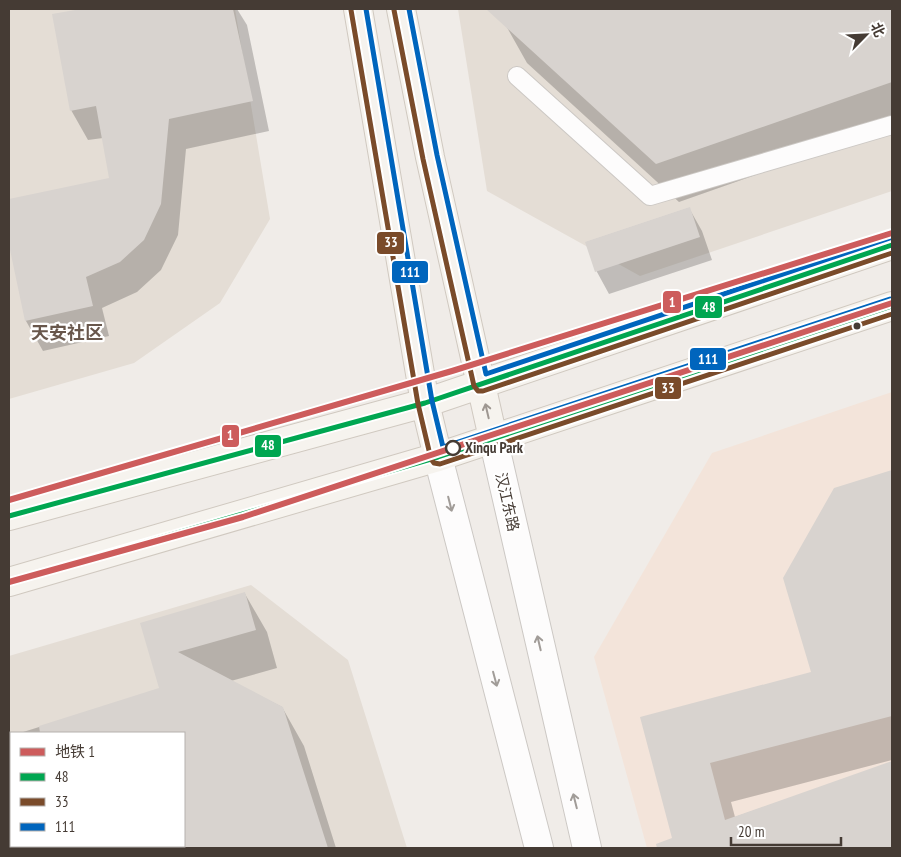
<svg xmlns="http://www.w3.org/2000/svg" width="901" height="857" font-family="'PT Sans Narrow','Noto Sans SC',sans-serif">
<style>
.residential{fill:#e4ddd5;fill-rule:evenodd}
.commercial{fill:#f3e4da}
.shadow{fill:#0003}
.building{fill:#d8d3cf}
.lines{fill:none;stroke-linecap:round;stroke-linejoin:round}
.service-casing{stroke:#ccc8c4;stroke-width:20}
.tertiary-casing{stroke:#ccc8c4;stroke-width:30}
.secondary-casing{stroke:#d0c9c0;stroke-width:30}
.service{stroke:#fdfcfc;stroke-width:18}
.tertiary{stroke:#fdfcfc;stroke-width:28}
.secondary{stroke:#f6f3ee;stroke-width:28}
.bus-1-casing{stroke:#fff;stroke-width:9}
.bus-2-casing{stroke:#fff;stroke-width:9}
.bus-3-casing{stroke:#fff;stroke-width:9}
.bus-1{stroke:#00a651;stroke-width:5}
.bus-2{stroke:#7a4b2a;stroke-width:5}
.bus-3{stroke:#0065bd;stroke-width:5}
.metro-1-casing{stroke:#fff;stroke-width:10}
.metro-1{stroke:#cd5c5c;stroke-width:6}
.oneway{stroke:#9e9791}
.oneway2{stroke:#a19c98}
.bus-dot{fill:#453b34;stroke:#fff;stroke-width:2}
.stop-dot{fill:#fff;stroke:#453b34;stroke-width:2.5}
.labels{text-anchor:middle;stroke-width:4.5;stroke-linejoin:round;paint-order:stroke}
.stop-label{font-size:15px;font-weight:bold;fill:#453b34;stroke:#fff;text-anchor:start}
.street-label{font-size:15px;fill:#453b34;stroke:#fff}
.quarter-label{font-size:18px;font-weight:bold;fill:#68574c;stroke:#fff}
.line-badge{stroke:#fff;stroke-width:2}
.badge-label{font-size:14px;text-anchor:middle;font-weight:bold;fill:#fff}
</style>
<rect width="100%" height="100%" fill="#f0ece8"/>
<path class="residential" d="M 9,9 L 235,9 L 270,219 L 220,303 L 134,363 L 9,399 Z
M 458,9 L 892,9 L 892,191 L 640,276 L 487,191 Z
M 251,585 L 348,660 L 407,848 L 9,848 L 9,656 ZM 11,733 L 184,733 L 184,846 L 11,846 Z"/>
<path class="commercial" d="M 892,392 L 892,848 L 647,848 L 594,657 L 712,453 Z"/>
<path class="shadow" d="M 79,9 L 147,9 L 147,12 L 163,9 L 237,9 L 247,25 L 269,131 L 186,149 L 178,235 L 161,270 L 137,292 L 102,308 L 109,336 L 43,351 L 26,321 L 9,239 L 9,200 L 111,179 L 103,138 L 88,140 L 71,110 Z
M 503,9 L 892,9 L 892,127 L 679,202 L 527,63 L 505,24 Z
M 689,208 L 702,231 L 712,260 L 609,294 L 597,272 L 587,242 Z
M 892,471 L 892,760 L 731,802 L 735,817 L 892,763 L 892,848 L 676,848 L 641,718 L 813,673 L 835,489 Z
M 245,594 L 267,632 L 277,668 L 231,681 L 282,707 L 304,746 L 336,848 L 9,848 L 9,737 L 11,736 L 11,846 L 184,846 L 184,733 L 20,733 L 160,689 L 142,624 Z"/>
<path class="building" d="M 81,9 L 233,9 L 253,101 L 169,119 L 161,204 L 144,240 L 120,262 L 86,277 L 93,306 L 25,321 L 9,245 L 9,199 L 109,178 L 96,106 L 70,111 L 52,14 Z
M 486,9 L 892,9 L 892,82 L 656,164 Z
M 690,207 L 700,237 L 595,272 L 585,242 Z
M 892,470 L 892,716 L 710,763 L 725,820 L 892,761 L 892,848 L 657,848 L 656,844 L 672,838 L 640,717 L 811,672 L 783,578 L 834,488 Z
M 245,592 L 256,630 L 178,652 L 283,707 L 328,848 L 184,848 L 184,733 L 40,733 L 39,726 L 159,688 L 140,623 Z"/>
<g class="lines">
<defs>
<path id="service" d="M 517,76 L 650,196 L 892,125"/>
<path id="tertiary" d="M 493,438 L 587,848
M 438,457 L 539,848"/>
<path id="secondary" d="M 358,9 L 425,403 L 438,457
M 401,9 L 430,157 L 493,438
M 9,516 L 425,403 L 892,245
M 9,582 L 438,457 L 892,306"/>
</defs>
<use href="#service" class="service-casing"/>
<use href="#tertiary" class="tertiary-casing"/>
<use href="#secondary" class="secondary-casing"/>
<use href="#service" class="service"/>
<use href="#tertiary" class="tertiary"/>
<use href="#secondary" class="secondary"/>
<defs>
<path id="bus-1" d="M 9,516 L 425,403 L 892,245
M 9,582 L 438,457 L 892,306"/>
<path id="bus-2" d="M 351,10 L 418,404 L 431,459 L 434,463 L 440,464 L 892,314
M 394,10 L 423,159 L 474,386 L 478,391 L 483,391 L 892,253"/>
<path id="bus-3" d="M 366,9 L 432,401 L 443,447 L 890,299
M 409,9 L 437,155 L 486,374 L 890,238"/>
</defs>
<use href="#bus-1" class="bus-1-casing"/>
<use href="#bus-2" class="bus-2-casing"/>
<use href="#bus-3" class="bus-3-casing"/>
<use href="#bus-1" class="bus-1"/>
<use href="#bus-2" class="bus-2"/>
<use href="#bus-3" class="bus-3"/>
<defs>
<path id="metro-1" d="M 9,500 L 452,371 L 892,233
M 9,582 L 243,517 L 892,303"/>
</defs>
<use href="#metro-1" class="metro-1-casing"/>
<use href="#metro-1" class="metro-1"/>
</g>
<defs><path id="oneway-shaft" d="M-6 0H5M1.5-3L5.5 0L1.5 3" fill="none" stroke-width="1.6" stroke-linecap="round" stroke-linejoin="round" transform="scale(1.25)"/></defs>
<use class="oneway" href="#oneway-shaft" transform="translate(487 411) rotate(-103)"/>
<g class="oneway2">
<use href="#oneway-shaft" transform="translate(450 504) rotate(76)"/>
<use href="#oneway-shaft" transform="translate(539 643) rotate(-103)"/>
<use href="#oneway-shaft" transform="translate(495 679) rotate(75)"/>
<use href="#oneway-shaft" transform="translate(575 801) rotate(-104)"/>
</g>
<circle class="bus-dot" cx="857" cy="326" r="4.5"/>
<circle class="stop-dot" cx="453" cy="448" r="7"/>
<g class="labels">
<g class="stop-label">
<text x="465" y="453">Xinqu Park</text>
</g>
<g class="street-label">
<text transform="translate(507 502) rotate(77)" y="5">汉江东路</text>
</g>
<g class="quarter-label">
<text x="67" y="339">天安社区</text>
</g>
</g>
<g class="line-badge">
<rect x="376" y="231" width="29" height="24" rx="5" fill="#7a4b2a"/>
<rect x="391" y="260" width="38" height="24" rx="5" fill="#0065bd"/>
<rect x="662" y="290" width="20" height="24" rx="5" fill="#cd5c5c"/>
<rect x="694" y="295" width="29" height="24" rx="5" fill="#00a651"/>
<rect x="689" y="347" width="38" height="24" rx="5" fill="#0065bd"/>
<rect x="654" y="376" width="28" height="24" rx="5" fill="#7a4b2a"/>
<rect x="221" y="424" width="19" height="24" rx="5" fill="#cd5c5c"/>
<rect x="254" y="434" width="28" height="24" rx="5" fill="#00a651"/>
</g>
<g class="badge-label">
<text x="391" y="247">33</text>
<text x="410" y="277">111</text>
<text x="672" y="307">1</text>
<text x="709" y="312">48</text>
<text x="708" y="364">111</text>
<text x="668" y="393">33</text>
<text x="230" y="440">1</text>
<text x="268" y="450">48</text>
</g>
<rect width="901" height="857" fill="none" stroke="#453b34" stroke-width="20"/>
<rect x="10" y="732" width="175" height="115" fill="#ffffff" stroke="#b5b1ae"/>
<rect x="20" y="748" width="25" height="8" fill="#cd5c5c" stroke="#b5b1ae"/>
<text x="55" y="757" font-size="15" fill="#453b34">地铁 1</text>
<rect x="20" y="773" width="25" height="8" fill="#00a651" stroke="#b5b1ae"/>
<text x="55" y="782" font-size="15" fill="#453b34">48</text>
<rect x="20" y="798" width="25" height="8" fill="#7a4b2a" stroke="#b5b1ae"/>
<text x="55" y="807" font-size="15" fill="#453b34">33</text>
<rect x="20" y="823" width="25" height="8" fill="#0065bd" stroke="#b5b1ae"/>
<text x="55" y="832" font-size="15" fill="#453b34">111</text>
<g transform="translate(866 35) rotate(66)" stroke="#ffffff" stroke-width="4" paint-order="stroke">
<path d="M0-4L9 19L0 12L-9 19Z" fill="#453b34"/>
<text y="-8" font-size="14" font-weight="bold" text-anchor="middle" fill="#453b34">北</text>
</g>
<path d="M731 837v8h110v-8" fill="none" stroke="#453b34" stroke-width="2.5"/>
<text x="738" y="837" font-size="15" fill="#453b34" stroke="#ffffff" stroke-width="4" paint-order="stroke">20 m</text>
</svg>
